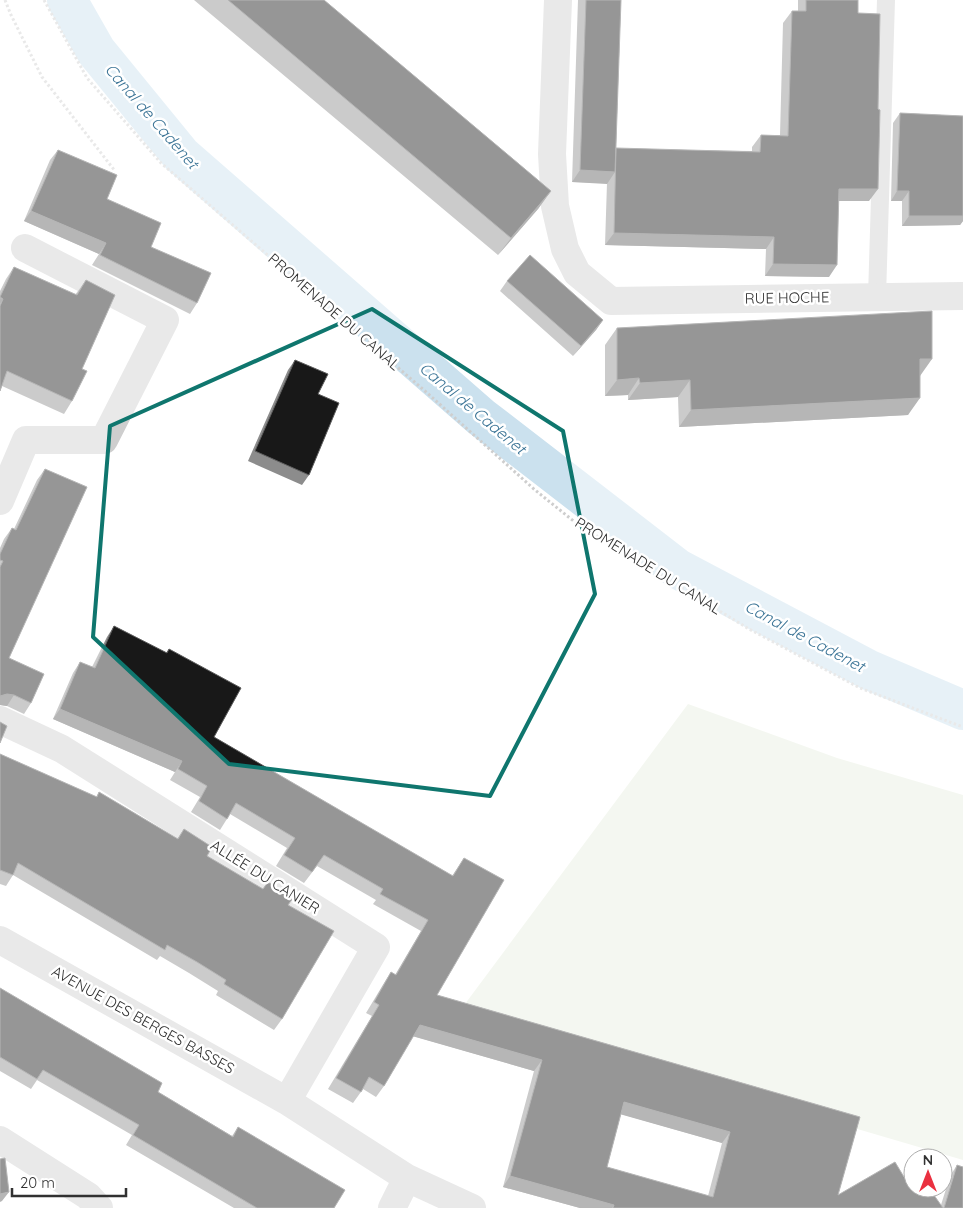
<svg xmlns="http://www.w3.org/2000/svg" width="963" height="1208" font-family="Quicksand,sans-serif">
<style>
.green{fill:#e7eedf}
.lines{fill:none;stroke-linecap:round;stroke-linejoin:round}
.canal{stroke:#cbe1ee;stroke-width:40}
.path{stroke:#cecece;stroke-width:3;stroke-dasharray:2.5 2.5;stroke-linecap:butt}
.service{stroke:#cecece;stroke-width:18}
.minor{stroke:#cecece;stroke-width:28}
.wall{fill:#8c8c8c;fill-rule:evenodd}
.shaded-wall{fill:#5d5d5d}
.building{fill:#181818;stroke:#5d5d5d;fill-rule:evenodd}
.marked{fill:none;stroke:#0f766e;stroke-width:4;stroke-linejoin:round}
.labels{text-anchor:middle;stroke-width:5;stroke-linejoin:round;paint-order:stroke}
.street-label{font-size:15px;fill:#313131;stroke:#fff}
.water-label{font-size:16px;font-style:italic;fill:#3b7496;stroke:#fff}
</style>
<rect width="100%" height="100%" fill="#fff"/>
<path class="green" d="M 688,704 L 837,758 L 963,795 L 963,1160 L 459,1012 Z"/>
<g class="lines">
<path class="canal" d="M 67,0 L 96,51 L 181,155 L 481,417 L 678,569 L 869,670 L 963,710"/>
<path class="path" d="M 5,0 L 11,15 L 42,77 L 115,171
M 44,0 L 87,78 L 161,163 L 425,391 L 535,490 L 576,523 L 749,629 L 860,688 L 963,727"/>
<path class="service" d="M 877,297 L 886,0"/>
<path class="minor" d="M 558,0 L 552,154 L 555,206 L 565,249 L 577,273 L 611,301 L 963,296
M 0,501 L 26,440 L 104,440 L 165,320 L 25,248
M 0,720 L 62,749 L 376,947 L 287,1101
M 0,940 L 287,1101 L 407,1178 L 472,1208
M 0,1140 L 88,1196 L 99,1208
M 392,1208 L 407,1178"/>
</g>
<path class="wall" d="M 194,0 L 324,0 L 551,191 L 538,209 L 498,255 Z
M 578,0 L 621,0 L 616,149 L 752,151 L 752,147 L 761,135 L 780,135 L 783,23 L 792,11 L 798,11 L 798,0 L 858,0 L 858,13 L 869,201 L 838,201 L 829,277 L 765,276 L 766,249 L 605,245 L 607,183 L 572,182 Z
M 900,113 L 963,116 L 963,221 L 960,225 L 902,226 L 902,201 L 891,201 L 893,123 Z
M 58,150 L 107,199 L 151,247 L 197,303 L 190,314 L 92,265 L 99,254 L 24,221 L 50,160 Z
M 14,267 L 75,295 L 86,280 L 82,369 L 72,401 L 64,414 L 2,386 L 0,391 L 0,291 L 6,279 Z
M 507,281 L 603,320 L 596,330 L 573,356 L 500,291 Z
M 617,328 L 920,376 L 908,415 L 679,427 L 678,397 L 628,400 L 628,395 L 605,396 L 605,345 Z
M 295,360 L 309,475 L 302,485 L 248,461 L 288,370 Z
M 45,469 L 9,658 L 31,703 L 24,714 L 7,706 L 0,705 L 0,548 L 4,539 L 12,528 L 14,529 L 37,480 Z
M 114,626 L 166,653 L 169,649 L 214,737 L 452,876 L 464,858 L 437,995 L 860,1117 L 838,1195 L 904,1177 L 941,1205 L 950,1176 L 957,1165 L 963,1208 L 580,1208 L 503,1187 L 534,1071 L 413,1036 L 384,1086 L 376,1097 L 363,1089 L 353,1103 L 328,1089 L 372,1016 L 366,1013 L 384,983 L 391,972 L 395,975 L 421,931 L 373,904 L 376,900 L 317,866 L 304,883 L 276,866 L 287,848 L 230,814 L 220,830 L 191,812 L 200,797 L 170,780 L 175,772 L 53,719 L 73,673 L 80,662 L 92,667 L 107,637 ZM 621,1114 L 722,1143 L 708,1196 L 607,1167 Z
M 0,754 L 96,797 L 99,792 L 177,839 L 184,829 L 207,856 L 263,889 L 268,882 L 288,905 L 282,1019 L 274,1030 L 216,995 L 218,991 L 189,973 L 160,956 L 157,960 L 13,875 L 6,886 L 0,884 Z
M 0,988 L 158,1092 L 232,1136 L 238,1127 L 334,1208 L 234,1208 L 126,1145 L 132,1135 L 37,1080 L 31,1089 L 0,1071 Z"/>
<path class="shaded-wall" d="M 580,170 L 615,172 L 607,184 L 572,182 Z
M 839,189 L 878,189 L 869,201 L 830,201 Z
M 551,191 L 538,209 L 498,255 L 511,238 Z
M 897,191 L 909,191 L 902,201 L 891,201 Z
M 31,211 L 106,243 L 99,254 L 24,221 Z
M 909,216 L 963,216 L 963,221 L 960,225 L 902,226 Z
M 614,233 L 774,237 L 766,249 L 605,245 Z
M 773,264 L 837,265 L 829,277 L 765,276 Z
M 0,298 L 3,299 L 0,304 Z
M 603,320 L 596,330 L 573,356 L 581,346 Z
M 920,359 L 932,359 L 920,376 Z
M 639,378 L 628,395 L 605,396 L 617,380 Z
M 690,380 L 678,397 L 628,400 L 640,383 Z
M 920,398 L 908,415 L 679,427 L 691,410 Z
M 7,694 L 14,695 L 7,706 L 0,705 L 0,696 Z
M 60,709 L 182,761 L 175,772 L 53,719 Z
M 420,1025 L 542,1060 L 534,1071 L 412,1036 Z
M 624,1102 L 730,1132 L 722,1143 L 616,1113 Z
M 510,1176 L 614,1205 L 612,1208 L 580,1208 L 503,1187 Z
M 9,1192 L 2,1201 L 0,1202 L 0,1194 Z"/>
<path class="building" d="M 228,0 L 324,0 L 551,191 L 511,238 Z
M 586,0 L 621,0 L 615,172 L 580,170 Z
M 806,0 L 858,0 L 858,13 L 880,14 L 878,109 L 880,110 L 878,189 L 839,189 L 837,265 L 773,264 L 774,237 L 614,233 L 616,148 L 760,152 L 761,135 L 788,136 L 792,11 L 806,11 Z
M 900,113 L 963,116 L 963,216 L 909,216 L 909,191 L 897,191 Z
M 58,150 L 117,175 L 107,199 L 161,223 L 151,247 L 211,273 L 197,303 L 100,255 L 106,243 L 31,211 Z
M 530,255 L 603,320 L 581,346 L 507,281 Z
M 14,267 L 77,295 L 86,280 L 115,295 L 82,369 L 87,371 L 72,401 L 7,371 L 0,391 L 0,306 L 3,299 L 0,297 Z
M 932,311 L 932,359 L 920,359 L 920,398 L 691,410 L 690,380 L 640,383 L 639,378 L 617,380 L 617,328 Z
M 295,360 L 328,374 L 318,394 L 339,403 L 309,475 L 255,451 Z
M 45,469 L 87,487 L 9,658 L 44,674 L 31,703 L 14,695 L 7,694 L 0,696 L 0,567 L 3,561 L 0,560 L 0,554 L 12,528 L 16,530 Z
M 114,626 L 167,653 L 169,649 L 241,688 L 214,737 L 453,876 L 464,858 L 504,880 L 437,995 L 860,1117 L 838,1195 L 895,1162 L 904,1177 L 913,1173 L 913,1188 L 929,1188 L 943,1208 L 613,1208 L 614,1205 L 510,1176 L 542,1060 L 420,1025 L 384,1086 L 369,1077 L 361,1092 L 336,1078 L 379,1005 L 374,1002 L 391,972 L 396,975 L 428,920 L 380,894 L 383,889 L 324,855 L 312,872 L 284,855 L 295,838 L 236,803 L 227,819 L 199,801 L 207,786 L 178,769 L 182,761 L 60,709 L 80,662 L 95,668 ZM 624,1102 L 730,1132 L 713,1197 L 607,1167 Z
M 0,722 L 7,726 L 0,743 Z
M 0,754 L 97,797 L 99,792 L 178,839 L 184,829 L 212,847 L 207,856 L 263,889 L 268,882 L 293,898 L 288,905 L 334,931 L 282,1019 L 224,984 L 226,980 L 197,962 L 167,945 L 165,950 L 18,863 L 13,875 L 0,870 Z
M 0,988 L 162,1083 L 158,1092 L 233,1137 L 238,1127 L 345,1190 L 334,1208 L 257,1208 L 133,1135 L 139,1125 L 43,1070 L 37,1079 L 0,1057 Z
M 5,1158 L 9,1192 L 0,1194 L 0,1159 Z
M 957,1165 L 963,1167 L 963,1208 L 944,1208 Z"/>
<path d="M0 0H963V1208H0ZM 372,309 L 563,431 L 595,594 L 490,796 L 229,764 L 93,637 L 110,426 Z" fill="#fff" fill-opacity=".55" fill-rule="evenodd"/>
<path class="marked" d="M 372,309 L 563,431 L 595,594 L 490,796 L 229,764 L 93,637 L 110,426 Z"/>
<g class="labels">
<g class="street-label">
<text transform="translate(787 298) rotate(-1)" y="5">RUE HOCHE</text>
<text transform="translate(334 312) rotate(41)" y="5">PROMENADE DU CANAL</text>
<text transform="translate(648 566) rotate(32)" y="5">PROMENADE DU CANAL</text>
<text transform="translate(265 877) rotate(32)" y="5">ALLÉE DU CANIER</text>
<text transform="translate(143 1020) rotate(29)" y="5">AVENUE DES BERGES BASSES</text>
</g>
<g class="water-label">
<text transform="translate(152 116) rotate(49)" y="6">Canal de Cadenet</text>
<text transform="translate(473 408) rotate(40)" y="6">Canal de Cadenet</text>
<text transform="translate(805 636) rotate(28)" y="6">Canal de Cadenet</text>
</g>
</g>
<g transform="translate(928 1173)"><circle r="24" fill="#ffffff" stroke="#adadad"/>
<path d="M0-4L9 19L0 12L-9 19Z" fill="#ea3040"/>
<text y="-8" font-size="14" font-weight="bold" text-anchor="middle" fill="#313131">N</text>
</g>
<path d="M12 1188v8h114v-8" fill="none" stroke="#313131" stroke-width="2.5"/>
<text x="20" y="1188" font-size="15" fill="#313131" stroke="#ffffff" stroke-width="4" paint-order="stroke">20 m</text>
</svg>
